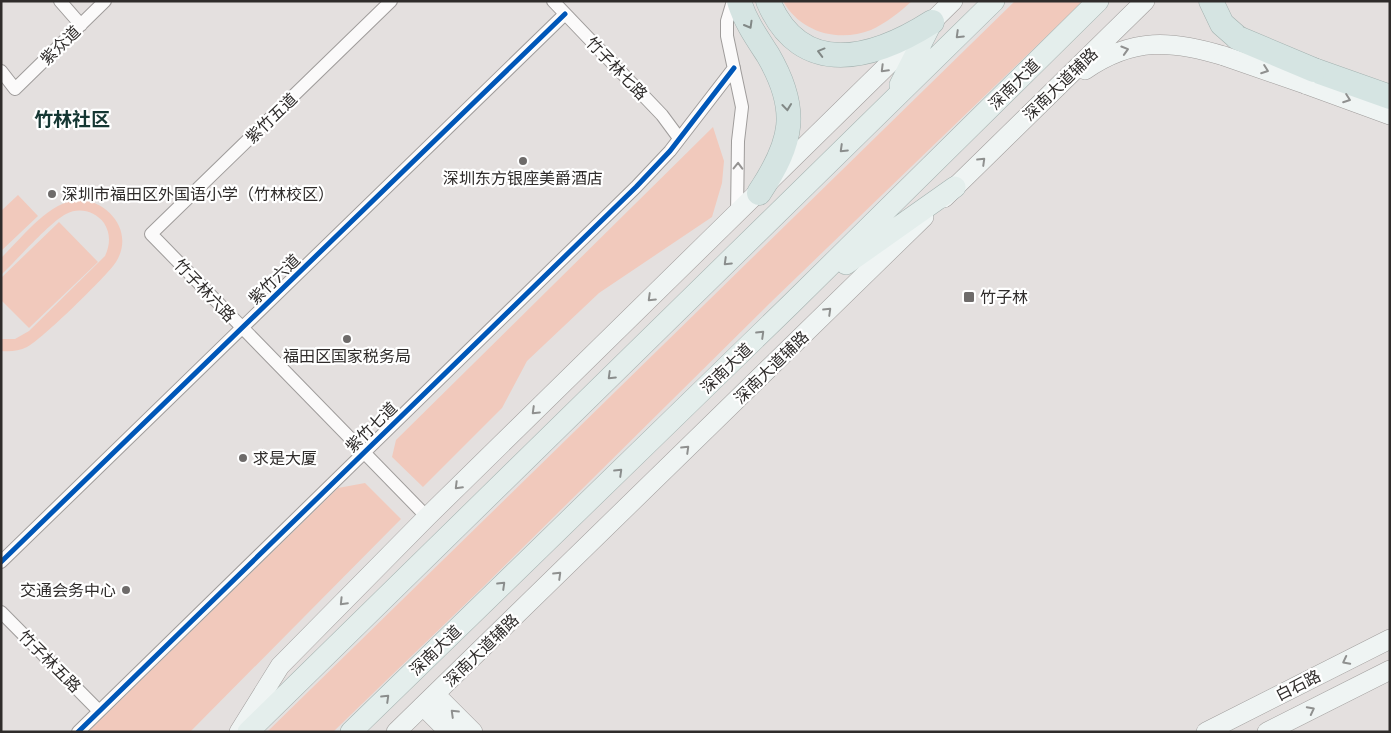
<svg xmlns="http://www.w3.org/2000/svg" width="1391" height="733" font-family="Spectral,'Noto Sans SC',serif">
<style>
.green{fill:#f1c9bc}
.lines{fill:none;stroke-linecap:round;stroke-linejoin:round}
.street-casing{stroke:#9f9c9b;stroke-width:14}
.secondary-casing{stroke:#9f9c9b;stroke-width:20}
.primary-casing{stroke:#a3b1af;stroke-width:22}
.highway-casing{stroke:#a3b1af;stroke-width:25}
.street{stroke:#fbfafa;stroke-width:12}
.secondary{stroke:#eff4f3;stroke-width:19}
.primary{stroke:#e4eeec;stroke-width:21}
.highway{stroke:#d5e4e2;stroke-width:24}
.secondary-bridge-casing{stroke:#9f9c9b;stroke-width:20;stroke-linecap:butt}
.highway-bridge-casing{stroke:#a3b1af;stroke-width:25;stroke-linecap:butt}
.secondary-bridge{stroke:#eff4f3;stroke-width:19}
.highway-bridge{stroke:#d5e4e2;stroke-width:24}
.cycleway-casing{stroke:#fff;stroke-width:8}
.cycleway{stroke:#0057b8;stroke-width:5}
.oneway{stroke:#828886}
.oneway2{stroke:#8a8d8c}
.oneway3{stroke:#8f908f}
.oneway4{stroke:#959392}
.poi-dot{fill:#6e6b6a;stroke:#fff;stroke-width:2}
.labels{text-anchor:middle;stroke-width:4.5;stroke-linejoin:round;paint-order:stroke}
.street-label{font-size:16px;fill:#2f2c2b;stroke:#fff}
.poi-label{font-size:16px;fill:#2f2c2b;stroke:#fff;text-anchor:start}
.quarter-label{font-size:19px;font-weight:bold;fill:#153733;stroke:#fff}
</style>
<rect width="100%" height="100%" fill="#e4e0df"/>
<path class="green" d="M 783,1 L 912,1 C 900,12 886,23 871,30 C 838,43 800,32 783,1 Z
M 1015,1 L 1083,1 L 770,303 L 482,588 L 333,732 L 267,732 Z
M 713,127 L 724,161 L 722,183 L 712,217 L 599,293 L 527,361 L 502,408 L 423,487 L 392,457 L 396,440 Z
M 18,195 L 38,216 L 1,251 L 1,211 Z
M 80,199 C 111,203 134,233 116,262 C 108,275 40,341 27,347 C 19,351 10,352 1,351 L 1,339 L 15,339 L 29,331 L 105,256 C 110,245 111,234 104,223 C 95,211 79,207 66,214 C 49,223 17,260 1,275 L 1,258 C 24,236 48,202 80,199 Z
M 59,222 L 98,262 L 29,328 L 1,300 L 1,278 Z
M 365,483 L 401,519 L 190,732 L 88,732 L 338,488 Z"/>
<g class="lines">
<defs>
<path id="street" d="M 60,1 L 81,25
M 391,1 L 151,234 L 427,517
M 553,1 L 662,115 L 679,138
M 733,1 L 727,21 L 727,36 L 742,107 L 738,141 L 737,214
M 1,71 L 15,89 L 105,1
M 1,562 L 565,14
M 1,612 L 99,711
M 78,732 L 636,187 L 670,151 L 734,68"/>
<path id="secondary" d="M 1085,70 C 1133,37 1172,40 1224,56
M 1305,84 L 1390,115
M 944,198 L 1145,1
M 435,694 L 473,732
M 423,706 L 449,732
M 239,732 L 280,666 L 427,517 L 953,1
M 396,732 L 924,217
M 1206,732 L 1390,639
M 1267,732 L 1390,670"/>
<path id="primary" d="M 900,85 L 932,22
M 846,264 L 955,187
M 248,732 L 994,1
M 351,732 L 791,304 L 1098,1"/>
<path id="highway" d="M 739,1 C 745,21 757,38 768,55 C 800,110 793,142 759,193
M 768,1 C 801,80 874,59 932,22
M 1211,1 L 1222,24 L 1238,38
M 1314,70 L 1390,97"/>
</defs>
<use href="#street" class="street-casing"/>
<use href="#secondary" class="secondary-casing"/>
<use href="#primary" class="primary-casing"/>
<use href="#highway" class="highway-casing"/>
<use href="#street" class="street"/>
<use href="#secondary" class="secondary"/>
<use href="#primary" class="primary"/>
<use href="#highway" class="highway"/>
<defs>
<path id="secondary-bridge" d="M 1224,56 L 1305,84"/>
<path id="highway-bridge" d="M 1238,38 L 1314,70"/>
</defs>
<use href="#secondary-bridge" class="secondary-bridge-casing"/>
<use href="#highway-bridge" class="highway-bridge-casing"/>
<use href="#secondary-bridge" class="secondary-bridge"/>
<use href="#highway-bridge" class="highway-bridge"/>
<defs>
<path id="cycleway" d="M 1,562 L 565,14
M 78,732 L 636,187 L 670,151 L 734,68"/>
</defs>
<use href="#cycleway" class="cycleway-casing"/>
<use href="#cycleway" class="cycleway"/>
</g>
<defs><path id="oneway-chevron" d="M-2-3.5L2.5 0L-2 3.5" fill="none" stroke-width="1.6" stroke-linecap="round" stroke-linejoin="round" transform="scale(1.25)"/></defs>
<g class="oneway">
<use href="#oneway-chevron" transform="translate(749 25) rotate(60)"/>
<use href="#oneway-chevron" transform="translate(821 52) rotate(-165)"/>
<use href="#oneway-chevron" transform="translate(787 107) rotate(84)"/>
</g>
<g class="oneway2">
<use href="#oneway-chevron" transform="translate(959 35) rotate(136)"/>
<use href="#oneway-chevron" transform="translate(843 149) rotate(136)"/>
<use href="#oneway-chevron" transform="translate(727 262) rotate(136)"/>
<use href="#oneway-chevron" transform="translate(761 334) rotate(-44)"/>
<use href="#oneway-chevron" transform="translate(611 376) rotate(136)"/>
<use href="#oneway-chevron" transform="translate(619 472) rotate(-44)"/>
<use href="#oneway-chevron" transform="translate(502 585) rotate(-44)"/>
<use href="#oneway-chevron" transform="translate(386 698) rotate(-44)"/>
</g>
<g class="oneway3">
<use href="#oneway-chevron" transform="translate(1125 50) rotate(-17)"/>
<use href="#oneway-chevron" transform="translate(884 69) rotate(135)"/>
<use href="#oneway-chevron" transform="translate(1265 70) rotate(20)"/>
<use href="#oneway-chevron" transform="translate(1347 99) rotate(20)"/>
<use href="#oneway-chevron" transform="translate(982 161) rotate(-44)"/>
<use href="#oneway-chevron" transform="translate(651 298) rotate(136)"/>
<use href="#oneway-chevron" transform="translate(828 311) rotate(-44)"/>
<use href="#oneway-chevron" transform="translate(535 411) rotate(136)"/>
<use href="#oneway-chevron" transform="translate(686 449) rotate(-44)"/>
<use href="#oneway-chevron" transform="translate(458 486) rotate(135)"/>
<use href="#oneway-chevron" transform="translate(558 575) rotate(-44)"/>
<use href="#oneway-chevron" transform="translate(343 602) rotate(134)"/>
<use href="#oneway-chevron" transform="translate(1346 661) rotate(153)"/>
<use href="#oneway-chevron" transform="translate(1311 710) rotate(-27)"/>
<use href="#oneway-chevron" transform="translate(454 713) rotate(-136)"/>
</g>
<use class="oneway4" href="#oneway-chevron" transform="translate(738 166) rotate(-89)"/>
<g class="poi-dot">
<circle cx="523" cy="161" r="5"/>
<circle cx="52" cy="194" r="5"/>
<rect x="963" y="291" width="12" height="12" rx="2.5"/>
<circle cx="347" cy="339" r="5"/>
<circle cx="243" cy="458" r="5"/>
<circle cx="126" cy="590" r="5"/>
</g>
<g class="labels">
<g class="street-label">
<text transform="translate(60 45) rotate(-44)" y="6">紫众道</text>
<text transform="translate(617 68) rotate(46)" y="6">竹子林七路</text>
<text transform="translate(1014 84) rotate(-45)" y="6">深南大道</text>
<text transform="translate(1060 84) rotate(-44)" y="6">深南大道辅路</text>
<text transform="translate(271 118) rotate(-44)" y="6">紫竹五道</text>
<text transform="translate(274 279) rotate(-44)" y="6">紫竹六道</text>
<text transform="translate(205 290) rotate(46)" y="6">竹子林六路</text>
<text transform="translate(771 367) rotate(-44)" y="6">深南大道辅路</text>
<text transform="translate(726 368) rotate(-44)" y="6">深南大道</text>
<text transform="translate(371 427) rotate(-44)" y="6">紫竹七道</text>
<text transform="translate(435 650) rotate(-44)" y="6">深南大道</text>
<text transform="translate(481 650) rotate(-44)" y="6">深南大道辅路</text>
<text transform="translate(50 661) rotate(45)" y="6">竹子林五路</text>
<text transform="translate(1298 685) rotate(-27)" y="6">白石路</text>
</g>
<g class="poi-label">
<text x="523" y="184" text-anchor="middle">深圳东方银座美爵酒店</text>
<text x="62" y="200">深圳市福田区外国语小学（竹林校区）</text>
<text x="980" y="303">竹子林</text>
<text x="347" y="362" text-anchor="middle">福田区国家税务局</text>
<text x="253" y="464">求是大厦</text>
<text x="116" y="596" text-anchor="end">交通会务中心</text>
</g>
<g class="quarter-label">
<text x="72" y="126">竹林社区</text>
</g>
</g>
<rect width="1391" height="733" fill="none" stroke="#2f2c2b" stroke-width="5"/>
</svg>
